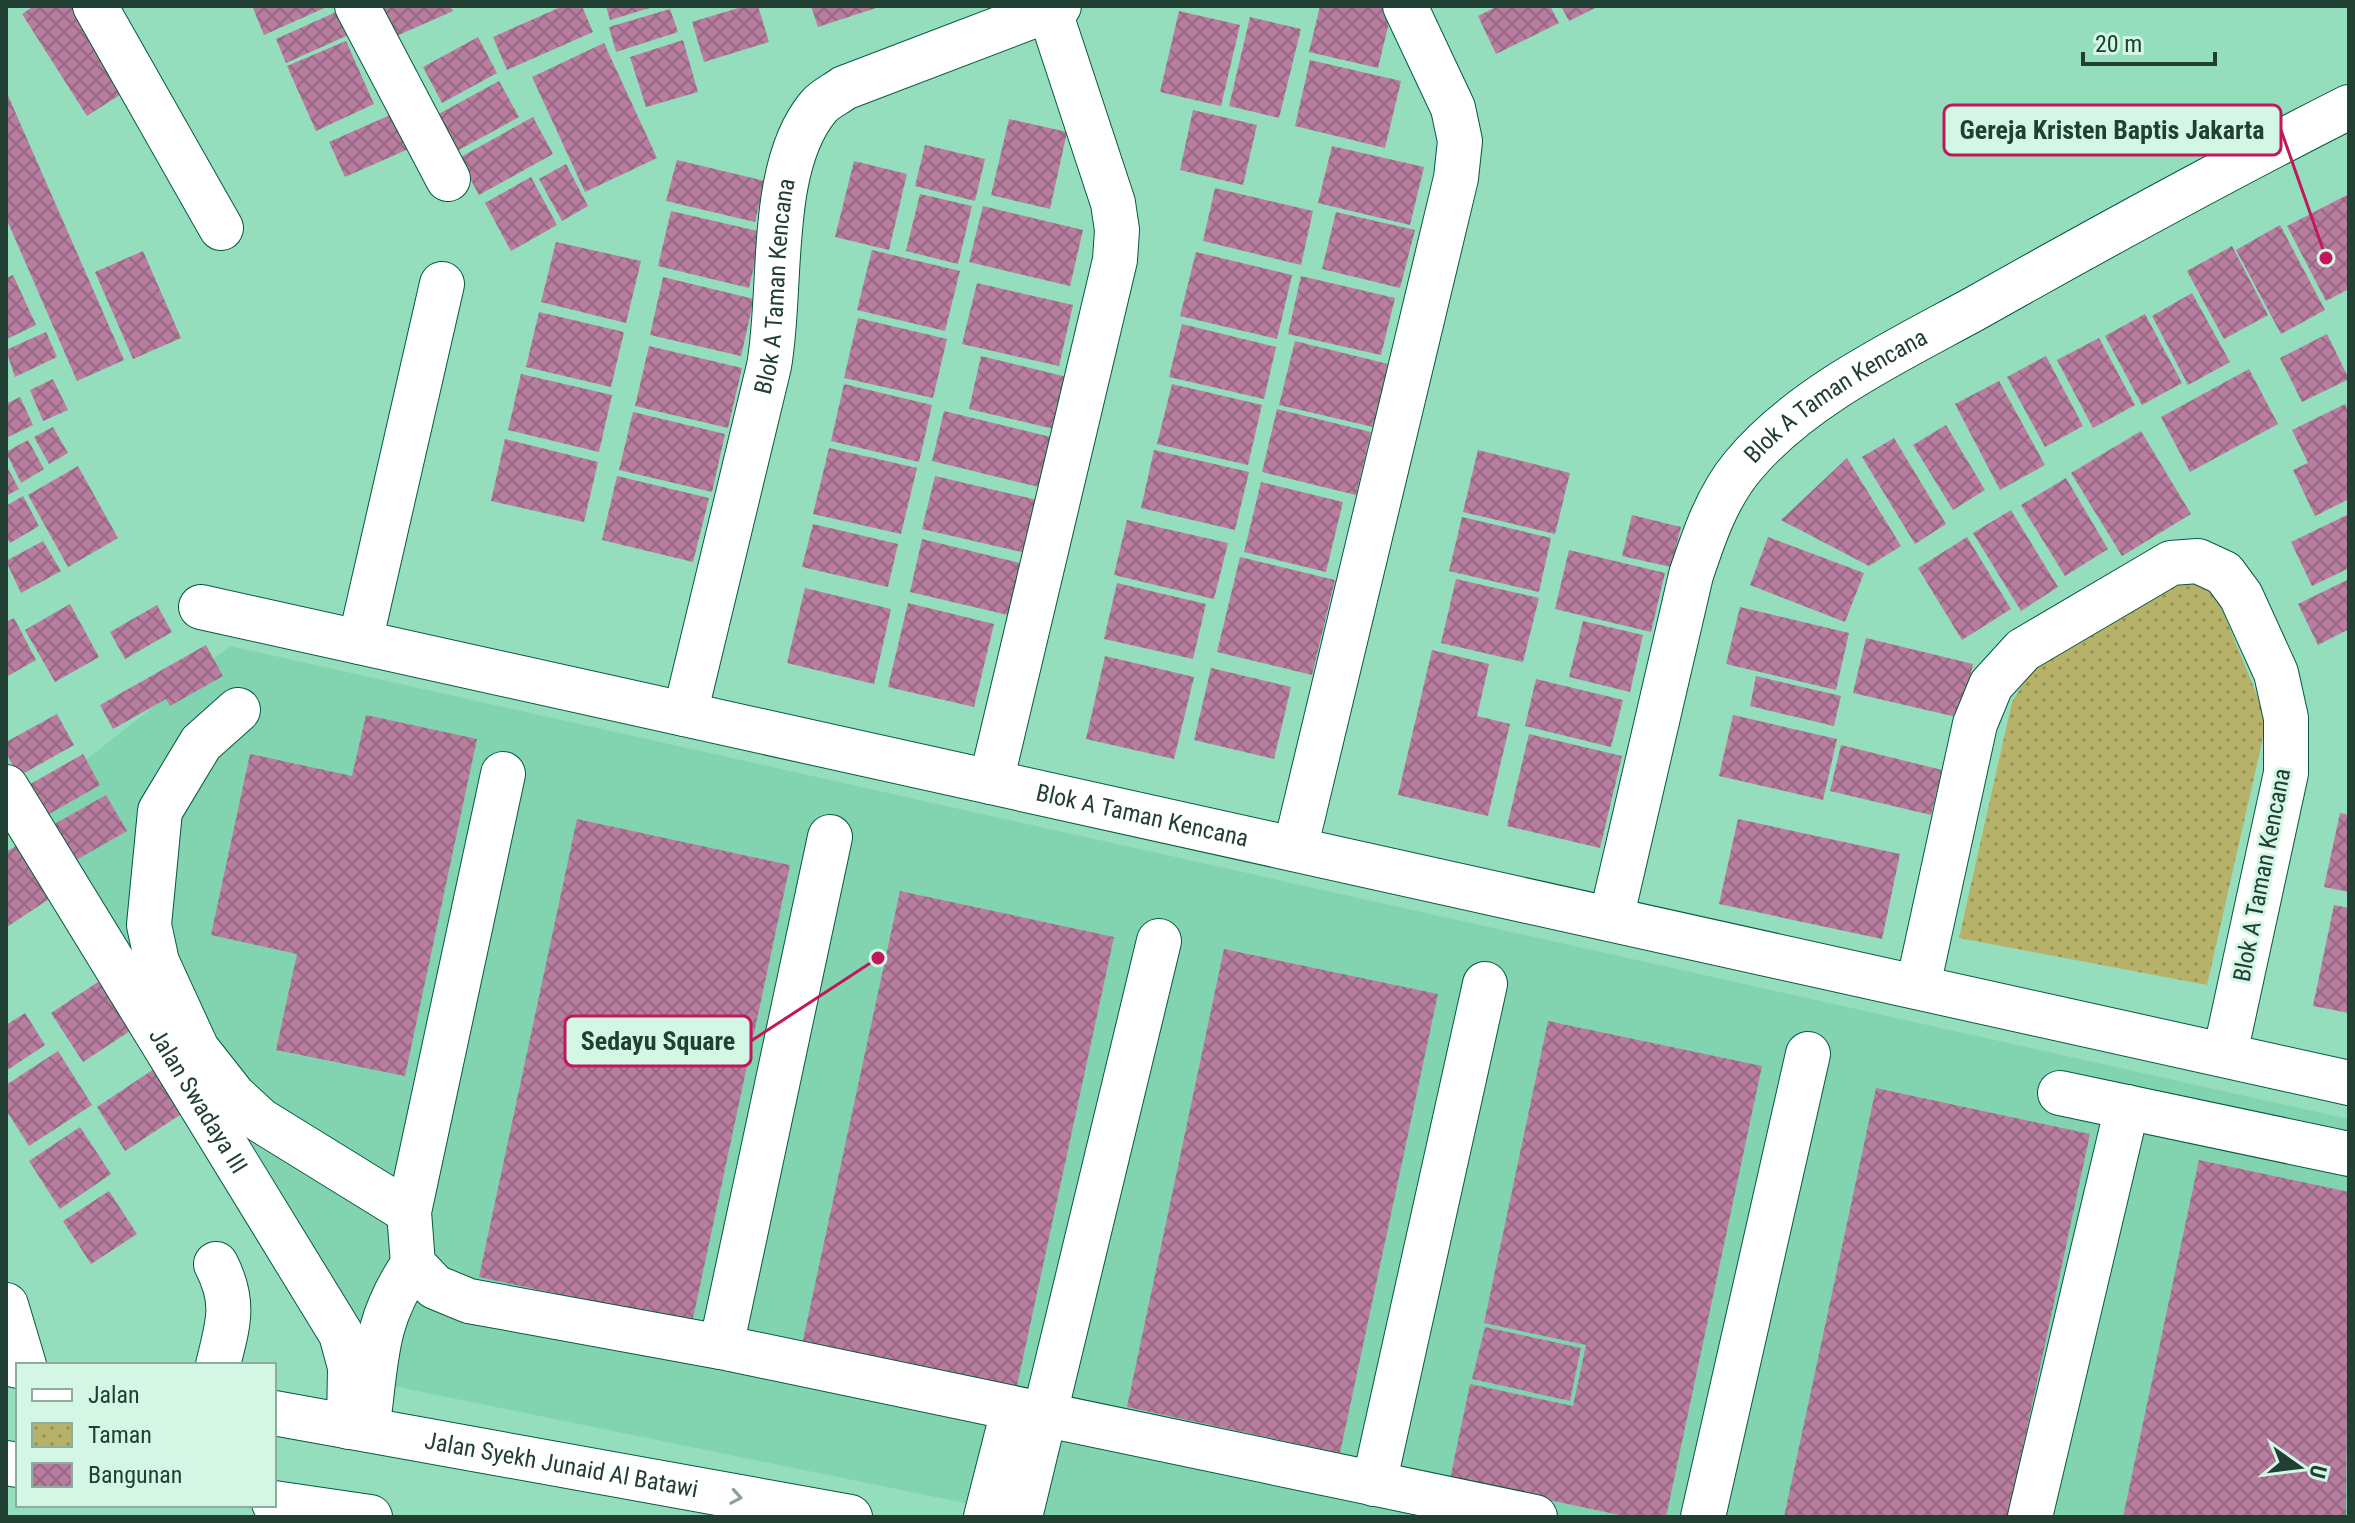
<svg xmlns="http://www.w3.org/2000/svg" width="2355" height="1523" font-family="'Roboto Condensed',sans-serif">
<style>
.built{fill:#82d4b0}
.park{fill:url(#park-dots)}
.building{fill:url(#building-cross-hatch)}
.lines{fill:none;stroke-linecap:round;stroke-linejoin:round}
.minor-casing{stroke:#045a3f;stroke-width:46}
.major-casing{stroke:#045a3f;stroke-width:46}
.highway-casing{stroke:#045a3f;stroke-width:46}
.minor{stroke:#fff;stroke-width:44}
.major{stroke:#fff;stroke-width:44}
.highway{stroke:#fff;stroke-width:44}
.oneway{stroke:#909f98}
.labels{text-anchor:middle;stroke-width:6;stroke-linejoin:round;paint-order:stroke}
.street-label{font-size:24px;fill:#213f32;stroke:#d3f6e5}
.leader{fill:none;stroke:#c2185b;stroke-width:3}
.callout-dot{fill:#c2185b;stroke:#d3f6e5;stroke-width:3}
.callout{fill:#d3f6e5;stroke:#c2185b;stroke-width:3}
.callout-label{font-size:26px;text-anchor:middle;font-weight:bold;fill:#213f32}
</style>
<defs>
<pattern id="park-dots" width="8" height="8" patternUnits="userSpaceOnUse" patternTransform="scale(2)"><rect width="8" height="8" fill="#b7b26a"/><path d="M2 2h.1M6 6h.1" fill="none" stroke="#949258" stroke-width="1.8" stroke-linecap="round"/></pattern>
<pattern id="building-cross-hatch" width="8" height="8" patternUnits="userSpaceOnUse" patternTransform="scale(2)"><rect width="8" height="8" fill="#b97d9f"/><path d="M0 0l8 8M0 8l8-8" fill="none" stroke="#966882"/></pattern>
</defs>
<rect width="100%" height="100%" fill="#95debd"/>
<path class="built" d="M 230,646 L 2349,1119 L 2349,1517 L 1033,1517 L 359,1379 L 39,797 Z"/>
<path class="park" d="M 2197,548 L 2267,720 L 2207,985 L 1959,938 L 2012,702 L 2036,662 Z"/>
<path class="building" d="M 34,6 L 80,6 L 132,87 L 87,116 L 22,14 Z
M 257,6 L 329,6 L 264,35 L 253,8 Z
M 377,6 L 450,6 L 453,11 L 392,38 Z
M 563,6 L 582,6 L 593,32 L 507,70 L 493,37 Z
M 606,6 L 653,6 L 653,7 L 610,20 Z
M 745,6 L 758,6 L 769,42 L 704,62 L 692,22 Z
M 811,6 L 879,6 L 879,7 L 818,27 Z
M 1320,6 L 1393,6 L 1378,68 L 1309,52 Z
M 1498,6 L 1550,6 L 1559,23 L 1496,54 L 1478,16 Z
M 1561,6 L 1599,6 L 1569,21 Z
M 345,8 L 355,32 L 286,63 L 276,39 Z
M 670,9 L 678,32 L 616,52 L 609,27 Z
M 1179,11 L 1240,25 L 1221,106 L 1160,92 Z
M 1250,17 L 1301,29 L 1279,118 L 1229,106 Z
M 478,37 L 497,73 L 442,103 L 423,67 Z
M 683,40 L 698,92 L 646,107 L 630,57 Z
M 346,41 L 374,104 L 316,131 L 287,66 Z
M 604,43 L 657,158 L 585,192 L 532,77 Z
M 1310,60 L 1401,81 L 1385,148 L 1295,126 Z
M 499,81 L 519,117 L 457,151 L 437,115 Z
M 6,91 L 124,360 L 77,381 L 6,218 Z
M 1193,110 L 1257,125 L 1243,185 L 1180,170 Z
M 397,112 L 413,147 L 345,177 L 329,142 Z
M 533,117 L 553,154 L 479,195 L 459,158 Z
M 1009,119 L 1067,132 L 1050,209 L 991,195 Z
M 925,145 L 985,159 L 975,201 L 915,186 Z
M 1332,146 L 1424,167 L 1410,225 L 1318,203 Z
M 677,160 L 765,181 L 755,222 L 666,201 Z
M 854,161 L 907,174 L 889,250 L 835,237 Z
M 566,164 L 588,206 L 562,221 L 539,179 Z
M 531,177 L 557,225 L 511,251 L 485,203 Z
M 1215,188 L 1313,211 L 1301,265 L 1203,241 Z
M 920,194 L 972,206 L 958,264 L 906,251 Z
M 2349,194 L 2349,289 L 2326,301 L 2287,226 Z
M 983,206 L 1083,230 L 1070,286 L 969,262 Z
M 671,211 L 762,232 L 749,288 L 658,266 Z
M 1336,212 L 1415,230 L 1400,288 L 1322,269 Z
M 2280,225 L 2325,310 L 2281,334 L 2236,250 Z
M 556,242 L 641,261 L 626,323 L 541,302 Z
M 2232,246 L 2268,315 L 2224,339 L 2187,271 Z
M 872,250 L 960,271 L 945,331 L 857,310 Z
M 143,251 L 181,338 L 133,359 L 95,272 Z
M 1196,252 L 1292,275 L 1277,339 L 1180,316 Z
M 13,275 L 36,325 L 7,339 L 6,278 Z
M 1301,276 L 1395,298 L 1381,355 L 1288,334 Z
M 663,277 L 754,299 L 741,356 L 650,335 Z
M 977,283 L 1073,305 L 1059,366 L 962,344 Z
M 2192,293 L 2230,362 L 2188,385 L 2152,316 Z
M 539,312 L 624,332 L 611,387 L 526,367 Z
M 2145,314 L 2182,383 L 2142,405 L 2105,336 Z
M 858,318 L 947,339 L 933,398 L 844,378 Z
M 1182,324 L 1276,347 L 1264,399 L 1169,377 Z
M 46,332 L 57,357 L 15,377 L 6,350 Z
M 2327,334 L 2349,379 L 2302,402 L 2280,358 Z
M 2099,338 L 2135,405 L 2093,428 L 2057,360 Z
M 1295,341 L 1388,364 L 1373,427 L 1279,405 Z
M 649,346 L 742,368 L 728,428 L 635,406 Z
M 981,356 L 1071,378 L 1058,430 L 969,409 Z
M 2046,356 L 2083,426 L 2045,447 L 2007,377 Z
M 2249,369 L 2278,424 L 2190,472 L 2161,417 Z
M 521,374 L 612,395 L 599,452 L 508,430 Z
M 53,379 L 68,410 L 43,421 L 30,390 Z
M 1999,381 L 2045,465 L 2000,490 L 1955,404 Z
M 844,384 L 932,405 L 919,462 L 831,441 Z
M 1172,384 L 1262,405 L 1248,465 L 1157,444 Z
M 20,397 L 33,425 L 6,438 L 6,404 Z
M 2345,404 L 2349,413 L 2349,499 L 2315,516 L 2293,470 L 2308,463 L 2292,430 Z
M 1277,409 L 1371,432 L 1356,495 L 1262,472 Z
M 944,411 L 1055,438 L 1043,488 L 932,461 Z
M 633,412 L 725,434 L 712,492 L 619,470 Z
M 1946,425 L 1985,490 L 1953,510 L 1913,445 Z
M 53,427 L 68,453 L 49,464 L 34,437 Z
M 2141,431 L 2191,514 L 2122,556 L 2071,473 Z
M 1894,438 L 1946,524 L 1915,544 L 1862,457 Z
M 505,439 L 598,462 L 584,522 L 491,501 Z
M 28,440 L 44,469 L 21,483 L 6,452 Z
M 829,448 L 917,468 L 901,534 L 813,514 Z
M 1154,450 L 1249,472 L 1235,530 L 1141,508 Z
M 1478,450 L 1570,473 L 1555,534 L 1463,512 Z
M 1847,458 L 1901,546 L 1869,566 L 1781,520 Z
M 6,465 L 19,489 L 6,496 Z
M 78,466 L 118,538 L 68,567 L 28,495 Z
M 617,476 L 709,498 L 693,562 L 602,540 Z
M 935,476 L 1042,501 L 1030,554 L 922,529 Z
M 2066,478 L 2108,549 L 2065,576 L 2021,505 Z
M 1261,482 L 1343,502 L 1326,572 L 1244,552 Z
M 23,496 L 39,526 L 10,543 L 6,537 L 6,506 Z
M 2011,510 L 2058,587 L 2021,611 L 1973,533 Z
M 2349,514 L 2349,568 L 2312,586 L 2291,542 Z
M 1632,515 L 1681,527 L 1671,567 L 1622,556 Z
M 1462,517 L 1551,538 L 1539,592 L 1449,571 Z
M 1127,520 L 1228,543 L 1214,599 L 1114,575 Z
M 813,524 L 898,544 L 888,587 L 802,567 Z
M 1768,537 L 1864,573 L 1845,622 L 1750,585 Z
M 1967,537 L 2011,609 L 1962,640 L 1918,568 Z
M 922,539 L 1020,563 L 1008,615 L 910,592 Z
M 43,541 L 61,571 L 21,593 L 6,561 Z
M 1569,550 L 1665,573 L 1651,632 L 1555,609 Z
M 1240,557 L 1335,580 L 1312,675 L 1217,652 Z
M 1456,579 L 1539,598 L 1523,662 L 1441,643 Z
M 2349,579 L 2349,629 L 2318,645 L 2298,604 Z
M 1117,583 L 1206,604 L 1193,659 L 1104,639 Z
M 805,588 L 891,609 L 874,684 L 787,663 Z
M 908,603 L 994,624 L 974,707 L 888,687 Z
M 70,604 L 99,657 L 55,682 L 25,630 Z
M 157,605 L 172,632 L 125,659 L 110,632 Z
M 1740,607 L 1849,633 L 1836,690 L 1726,664 Z
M 14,618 L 36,660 L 6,677 L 6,622 Z
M 1583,621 L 1643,635 L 1630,692 L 1569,677 Z
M 1866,638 L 1973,664 L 1961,718 L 1853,693 Z
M 206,645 L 223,676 L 170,706 L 166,699 L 113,729 L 100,705 Z
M 1432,650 L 1489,664 L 1477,716 L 1510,724 L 1488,816 L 1398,795 Z
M 1105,656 L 1194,677 L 1174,759 L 1086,739 Z
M 1211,668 L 1291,687 L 1274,759 L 1194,740 Z
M 1756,676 L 1841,696 L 1834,726 L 1750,706 Z
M 1536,679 L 1623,700 L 1611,747 L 1525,726 Z
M 57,714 L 74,745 L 19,776 L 6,753 L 6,742 Z
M 366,715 L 477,739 L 405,1076 L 276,1050 L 297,954 L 211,935 L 250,754 L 352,776 Z
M 1733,715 L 1837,739 L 1823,800 L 1719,776 Z
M 1529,734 L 1622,756 L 1600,848 L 1507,826 Z
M 1841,745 L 1942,770 L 1931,815 L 1830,791 Z
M 83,754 L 100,785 L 37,821 L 20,790 Z
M 106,795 L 127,831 L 64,867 L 44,830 Z
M 2340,813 L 2349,815 L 2349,892 L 2324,887 Z
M 577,819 L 790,865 L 692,1323 L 479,1277 Z
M 1738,819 L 1900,854 L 1882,939 L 1719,904 Z
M 21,843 L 55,895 L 7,927 L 6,852 Z
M 900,891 L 1114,937 L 1015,1395 L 801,1349 Z
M 2334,905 L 2349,908 L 2349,1013 L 2313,1006 Z
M 1224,949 L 1438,994 L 1340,1453 L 1127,1407 Z
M 104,978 L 136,1027 L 83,1062 L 51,1013 Z
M 25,1013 L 45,1045 L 6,1071 L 6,1025 Z
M 1548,1021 L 1762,1066 L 1666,1517 L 1629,1517 L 1450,1479 L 1470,1384 L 1573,1406 L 1586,1345 L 1484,1323 Z
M 58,1051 L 92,1105 L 29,1146 L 6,1110 L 6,1085 Z
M 157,1067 L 186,1111 L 125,1151 L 97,1107 Z
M 1876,1088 L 2090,1134 L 2008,1517 L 1784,1517 Z
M 80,1127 L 111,1174 L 60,1209 L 29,1161 Z
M 2199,1160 L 2349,1192 L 2346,1517 L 2123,1517 Z
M 109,1191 L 137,1234 L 91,1264 L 63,1221 Z
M 1485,1327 L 1581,1348 L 1570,1401 L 1472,1379 Z"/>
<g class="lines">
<defs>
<g id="minor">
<path d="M 95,6 L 221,228"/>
<path d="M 357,6 L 448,179"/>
<path id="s1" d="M 201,607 L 2349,1083"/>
<path d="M 360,642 L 442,284"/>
<path d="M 238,710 L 201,743 L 160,811 L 149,925 L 157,962 L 197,1049 L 234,1096 L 260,1120 L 409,1212"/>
<path id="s2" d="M 685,714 L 769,366 C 783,289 767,167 819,106 C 825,99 836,94 844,88 L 1059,6"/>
<path d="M 503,774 L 409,1212 L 413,1264 L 435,1287 L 469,1301 L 721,1347 L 1535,1517"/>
<path d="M 991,782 L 1115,260 L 1117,230 L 1113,203 L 1049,9"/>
<path id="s3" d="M 6,787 L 341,1334 L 350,1367 L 349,1427"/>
<path d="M 1295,849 L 1456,178 L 1460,141 L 1453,108 L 1405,6"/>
<path id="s4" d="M 1611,919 L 1691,575 C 1704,536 1717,497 1743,466 C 1800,397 1897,351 1974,309 C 2098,239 2222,171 2349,107"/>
<path d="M 1918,986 L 1975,724 L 1991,685 L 2023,650 L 2171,563 L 2198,561 L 2224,573 L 2241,596 L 2276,673 L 2286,718 L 2286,773 L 2225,1054"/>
<path d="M 2060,1093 L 2349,1154"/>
<path d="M 216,1264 C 236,1303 228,1324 218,1365"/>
<path d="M 6,1305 L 24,1365"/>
<path d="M 721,1347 L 830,837"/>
<path d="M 370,1408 C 377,1348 378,1316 413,1264"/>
<path d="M 1374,1484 L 1485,984"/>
<path d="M 986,1517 L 1013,1411"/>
<path d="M 1020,1517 L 1159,941"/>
<path d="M 1703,1517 L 1808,1054"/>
<path d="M 2030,1517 L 2127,1107"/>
</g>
<g id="major">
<path d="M 6,1363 L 18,1366"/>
<path id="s5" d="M 274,1413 L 850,1517"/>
</g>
<path id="highway" d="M 6,1463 L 18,1465
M 274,1503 L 370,1517"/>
</defs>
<use href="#minor" class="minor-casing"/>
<use href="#major" class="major-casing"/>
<use href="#highway" class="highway-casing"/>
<use href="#minor" class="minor"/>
<use href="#major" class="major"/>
<use href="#highway" class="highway"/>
</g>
<defs><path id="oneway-chevron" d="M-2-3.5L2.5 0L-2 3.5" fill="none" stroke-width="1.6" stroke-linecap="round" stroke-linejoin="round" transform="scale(2)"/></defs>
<use class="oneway" href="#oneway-chevron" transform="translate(736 1497) rotate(10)"/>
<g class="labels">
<g class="street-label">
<text dy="8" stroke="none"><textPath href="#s2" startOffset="438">Blok A Taman Kencana</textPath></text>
<text dy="8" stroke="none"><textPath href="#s4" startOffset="592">Blok A Taman Kencana</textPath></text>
<text dy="8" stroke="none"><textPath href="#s1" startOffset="964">Blok A Taman Kencana</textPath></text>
<text transform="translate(2262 875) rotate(-79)" y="8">Blok A Taman Kencana</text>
<text dy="8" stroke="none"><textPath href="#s3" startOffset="368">Jalan Swadaya III</textPath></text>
<text dy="8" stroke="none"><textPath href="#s5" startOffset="292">Jalan Syekh Junaid Al Batawi</textPath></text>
</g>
</g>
<path class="leader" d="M2326 258L2281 130M878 958L751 1041"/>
<g class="callout-dot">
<circle cx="2326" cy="258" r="8"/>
<circle cx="878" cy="958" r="8"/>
</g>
<g class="callout">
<rect x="1944" y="105" width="337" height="50" rx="8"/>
<rect x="565" y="1016" width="186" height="50" rx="8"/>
</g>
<g class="callout-label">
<text x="2112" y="139">Gereja Kristen Baptis Jakarta</text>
<text x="658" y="1050">Sedayu Square</text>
</g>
<rect width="2355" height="1523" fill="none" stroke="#213f32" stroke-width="16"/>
<rect x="16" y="1363" width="260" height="144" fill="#d3f6e5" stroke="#8cad9d" stroke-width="2"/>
<rect x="32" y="1389" width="40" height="12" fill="#ffffff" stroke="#8cad9d" stroke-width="2"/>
<text x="88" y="1403" font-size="24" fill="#213f32">Jalan</text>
<rect x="32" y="1423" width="40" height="24" fill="url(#park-dots)" stroke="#8cad9d" stroke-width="2"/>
<text x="88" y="1443" font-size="24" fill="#213f32">Taman</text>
<rect x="32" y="1463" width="40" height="24" fill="url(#building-cross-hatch)" stroke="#8cad9d" stroke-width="2"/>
<text x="88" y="1483" font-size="24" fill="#213f32">Bangunan</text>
<g transform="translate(2299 1467) rotate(104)" stroke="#d3f6e5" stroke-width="6" paint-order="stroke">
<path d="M0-6L14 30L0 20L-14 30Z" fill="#213f32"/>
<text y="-12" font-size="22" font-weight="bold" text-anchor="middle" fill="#213f32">U</text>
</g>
<path d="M2083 52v12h132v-12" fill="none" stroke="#213f32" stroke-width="4"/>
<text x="2095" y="52" font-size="24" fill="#213f32" stroke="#d3f6e5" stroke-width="6" paint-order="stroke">20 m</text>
</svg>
